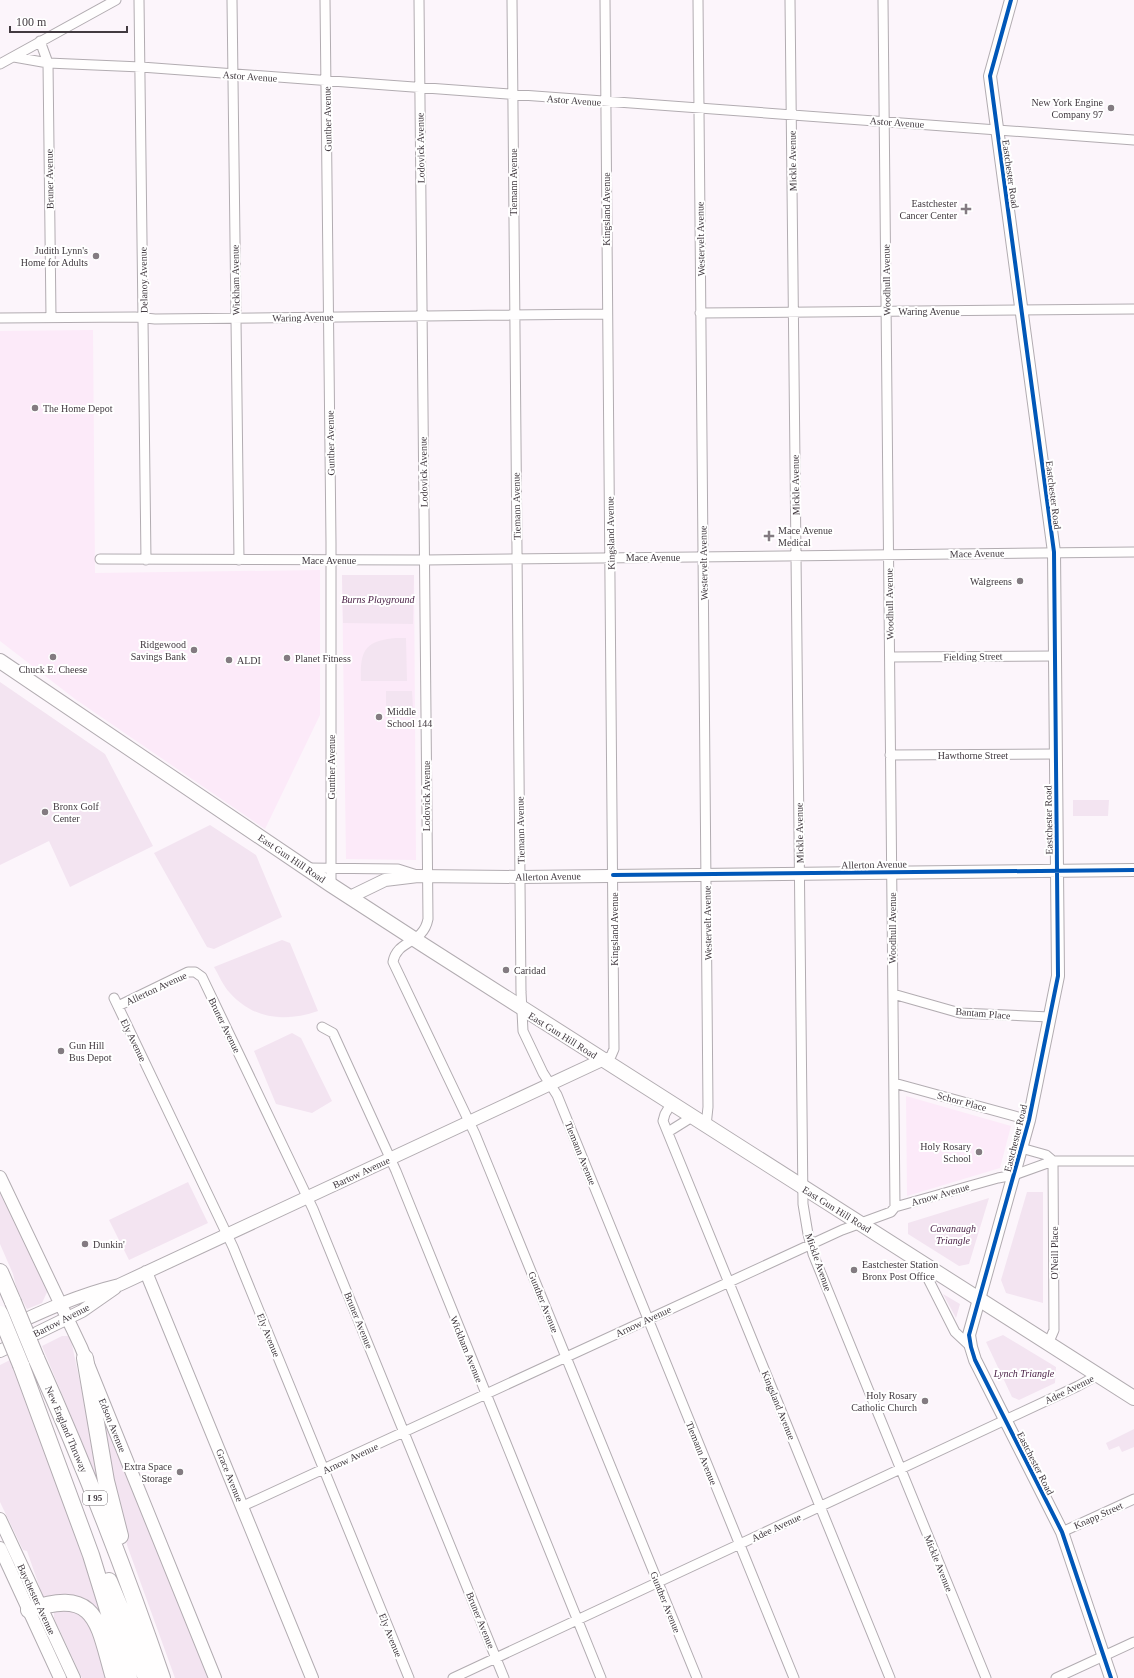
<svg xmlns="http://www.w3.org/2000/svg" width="1134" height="1678" font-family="Georgia,serif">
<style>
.built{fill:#fceaf9}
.green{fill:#f3e4f1}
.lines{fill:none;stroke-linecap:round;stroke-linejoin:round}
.street-casing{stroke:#b2acb1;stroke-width:11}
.secondary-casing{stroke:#b2acb1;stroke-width:14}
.primary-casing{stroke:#b2acb1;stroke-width:16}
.highway-casing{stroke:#b2acb1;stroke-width:18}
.street{stroke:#fffefe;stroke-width:9}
.secondary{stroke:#fffefe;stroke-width:12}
.primary{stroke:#fffefe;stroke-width:14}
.highway{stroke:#fffefe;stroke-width:16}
.highway-bridge-casing{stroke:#b2acb1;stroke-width:18;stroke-linecap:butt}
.highway-bridge{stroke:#fffefe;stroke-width:16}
.cycleway-casing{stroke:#fff;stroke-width:6}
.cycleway{stroke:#0057b8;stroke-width:4}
.poi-dot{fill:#837b81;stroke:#fff;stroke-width:1.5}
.labels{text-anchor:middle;stroke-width:4;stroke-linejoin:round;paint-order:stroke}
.shield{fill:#fff;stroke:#7b7579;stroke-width:1}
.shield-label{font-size:9px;font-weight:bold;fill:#423a40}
.street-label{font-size:10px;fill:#423a40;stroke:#fff}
.poi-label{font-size:10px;fill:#423a40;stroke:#fff;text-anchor:start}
.park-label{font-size:10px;font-style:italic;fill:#4c2348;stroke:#fff}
</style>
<rect width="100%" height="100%" fill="#fcf5fb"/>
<path class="built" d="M 93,330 L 95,573 L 320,570 L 320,715 L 265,829 L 75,699 L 0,641 L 0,331 Z
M 342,575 L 414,575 L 416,860 L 346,859 Z
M 906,1096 L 1011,1126 L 1000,1168 L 907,1196 Z"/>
<path class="green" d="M 342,575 L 414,575 L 413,624 L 343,623 Z
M 396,638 L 406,638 L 407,681 L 361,681 C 360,651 364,641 396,638 Z
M 0,682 L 105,754 L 153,846 L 70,887 L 49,841 L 0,865 Z
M 386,691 L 412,691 L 413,709 L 386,709 Z
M 1073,800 L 1109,800 L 1108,816 L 1073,816 Z
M 210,825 L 256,855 L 282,917 L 214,949 L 207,947 L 154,853 Z
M 282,940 L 290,943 L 318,1011 C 286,1022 254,1020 230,993 C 223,986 219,975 214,967 Z
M 292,1033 L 301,1038 L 332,1101 L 312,1113 L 276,1104 L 254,1051 Z
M 188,1182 L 208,1223 L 129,1260 L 109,1220 Z
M 0,1190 L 48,1290 L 42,1303 L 27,1309 L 17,1290 L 13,1274 L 0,1244 Z
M 1027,1192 L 1043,1192 L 1043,1303 L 1006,1293 L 1001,1280 Z
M 989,1198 L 969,1264 L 959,1266 L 908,1234 L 908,1223 Z
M 943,1294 L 960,1304 L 956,1318 Z
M 1003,1335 L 1056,1367 L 1055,1383 L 1019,1400 L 1012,1397 L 986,1342 Z
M 62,1336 L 68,1336 L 71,1340 L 101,1481 L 98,1481 L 42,1346 Z
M 10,1360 L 73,1526 L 103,1622 L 43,1597 L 27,1551 L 23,1550 L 0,1502 L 0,1365 Z
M 104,1418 L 209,1678 L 175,1678 L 127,1545 L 105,1437 Z
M 1134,1429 L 1134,1447 L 1122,1452 L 1119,1446 L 1109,1450 L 1106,1443 Z
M 54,1610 L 70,1610 L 85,1618 L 94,1631 L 98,1653 L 108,1678 L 82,1678 L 54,1618 Z"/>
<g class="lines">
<defs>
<path id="street" d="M 139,0 L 146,560
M 232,0 L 239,560
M 325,0 L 331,543 L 331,885
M 419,0 L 428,919 C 423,945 397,939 393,962 L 475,1134 L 697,1678
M 512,0 L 521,992 L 523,1031 L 543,1073 L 557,1095 L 794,1678
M 698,0 L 708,1107 L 706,1126
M 790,0 L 803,1204 L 808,1234 L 813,1254 L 986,1678
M 883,0 L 895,1207
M 40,41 L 48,63 L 51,317
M 14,57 L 48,63 L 141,67 L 1134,140
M 0,64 L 116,0
M 700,313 L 1134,309
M 0,318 L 135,317 L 155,319 L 607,314
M 100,559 L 424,560 L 1134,552
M 890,657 L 1055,656
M 890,755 L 1056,754
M 307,868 L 398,869 L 417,875
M 893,994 L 960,1013 L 1050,1017
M 114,998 L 233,1247 L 409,1678
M 118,1006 L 188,972 L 195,972 L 202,977 L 313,1209 L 504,1678
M 322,1027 L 333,1033 L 396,1171 L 601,1678
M 602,1060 L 611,1056 L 614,1049 L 605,0
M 894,1083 L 1029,1120
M 671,1104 L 665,1114 L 663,1121 L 890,1678
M 668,1132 L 692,1117
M 1021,1148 L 1046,1155 L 1053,1161 L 1054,1330 L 1048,1344
M 920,1263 L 955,1332 L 971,1347
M 243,1506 L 842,1230 L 891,1212 L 895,1207 L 998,1178 L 1014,1175 L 1053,1161 L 1134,1161
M 1062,1532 L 1134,1499
M 453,1678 L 1078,1386 L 1098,1375
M 1056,1678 L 1134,1642"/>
<path id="secondary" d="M 1011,0 L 990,76 L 1054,552 L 1058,976 L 1029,1120 L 969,1335 L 971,1347 L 975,1360 L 1062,1532 L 1111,1678
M 350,897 L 385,880 L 418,876 L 521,877 L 1134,870
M 0,1177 L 81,1347 L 215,1678
M 146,1272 L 312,1678
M 0,1331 C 39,1313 77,1295 119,1285 L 602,1060
M 0,1351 L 82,1311 L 115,1288
M 0,1519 L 74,1678
M 0,1548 L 60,1678"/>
<path id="primary" d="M 0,661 L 331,885 L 425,946 L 1134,1398"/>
<path id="highway" d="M 0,1272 L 13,1302
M 36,1358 C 83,1462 125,1570 162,1678
M 85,1358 L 106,1481 L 120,1536
M 21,1365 L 91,1555 L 129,1678
M 109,1581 L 127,1624 L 146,1678
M 29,1610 C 98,1586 98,1624 114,1678"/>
</defs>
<use href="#street" class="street-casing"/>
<use href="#secondary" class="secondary-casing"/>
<use href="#primary" class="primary-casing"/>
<use href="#highway" class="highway-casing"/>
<use href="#street" class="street"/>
<use href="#secondary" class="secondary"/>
<use href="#primary" class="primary"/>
<use href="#highway" class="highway"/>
<defs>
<path id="highway-bridge" d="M 13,1302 L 36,1358
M 0,1314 L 21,1365"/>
</defs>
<use href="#highway-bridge" class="highway-bridge-casing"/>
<use href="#highway-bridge" class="highway-bridge"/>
<defs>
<path id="cycleway" d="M 1011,0 L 990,76 L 1054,552 L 1058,976 L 1029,1120 L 969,1335 L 971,1347 L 975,1360 L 1062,1532 L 1111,1678
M 613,875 L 1134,870"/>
</defs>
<use href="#cycleway" class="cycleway-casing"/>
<use href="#cycleway" class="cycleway"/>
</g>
<g class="poi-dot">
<circle cx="1111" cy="108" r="4"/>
<path d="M964 203h4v4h4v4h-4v4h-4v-4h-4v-4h4z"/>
<circle cx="96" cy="256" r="4"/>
<circle cx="35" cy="408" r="4"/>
<path d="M767 530h4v4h4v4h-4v4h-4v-4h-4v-4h4z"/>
<circle cx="1020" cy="581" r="4"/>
<circle cx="194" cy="650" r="4"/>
<circle cx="53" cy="657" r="4"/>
<circle cx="287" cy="658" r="4"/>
<circle cx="229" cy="660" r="4"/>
<circle cx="379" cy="717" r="4"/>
<circle cx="45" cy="812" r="4"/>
<circle cx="506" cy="970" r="4"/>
<circle cx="61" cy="1051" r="4"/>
<circle cx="979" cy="1152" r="4"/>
<circle cx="85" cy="1244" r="4"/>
<circle cx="854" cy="1270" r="4"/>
<circle cx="925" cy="1401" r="4"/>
<circle cx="180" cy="1472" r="4"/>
</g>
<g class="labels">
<rect class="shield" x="83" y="1491" width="24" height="14" rx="3"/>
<g class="shield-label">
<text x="95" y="1501">I 95</text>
</g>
<g class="street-label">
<text transform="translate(250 76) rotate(4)" y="4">Astor Avenue</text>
<text transform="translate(574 100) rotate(4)" y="4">Astor Avenue</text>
<text transform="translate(327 119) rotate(-91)" y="4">Gunther Avenue</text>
<text transform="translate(897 122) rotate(4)" y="4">Astor Avenue</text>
<text transform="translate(420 148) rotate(-91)" y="4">Lodovick Avenue</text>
<text transform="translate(792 161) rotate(-91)" y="4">Mickle Avenue</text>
<text transform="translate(1011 174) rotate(82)" y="4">Eastchester Road</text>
<text transform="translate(49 179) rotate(-91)" y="4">Bruner Avenue</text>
<text transform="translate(513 182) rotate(-90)" y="4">Tiemann Avenue</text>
<text transform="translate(606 209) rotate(-90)" y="4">Kingsland Avenue</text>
<text transform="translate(700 239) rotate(-91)" y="4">Westervelt Avenue</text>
<text transform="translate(143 280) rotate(-91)" y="4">Delanoy Avenue</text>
<text transform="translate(235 280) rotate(-91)" y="4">Wickham Avenue</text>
<text transform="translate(886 280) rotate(-91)" y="4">Woodhull Avenue</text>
<text x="929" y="315">Waring Avenue</text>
<text transform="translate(303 317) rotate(-1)" y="4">Waring Avenue</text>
<text transform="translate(330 443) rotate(-91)" y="4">Gunther Avenue</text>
<text transform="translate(423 472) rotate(-91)" y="4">Lodovick Avenue</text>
<text transform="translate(795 485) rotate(-91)" y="4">Mickle Avenue</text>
<text transform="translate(1054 495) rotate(83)" y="4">Eastchester Road</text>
<text transform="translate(516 506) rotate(-91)" y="4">Tiemann Avenue</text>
<text transform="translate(610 533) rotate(-91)" y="4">Kingsland Avenue</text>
<text transform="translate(977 553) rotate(-1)" y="4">Mace Avenue</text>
<text x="653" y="561">Mace Avenue</text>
<text x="329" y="564">Mace Avenue</text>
<text transform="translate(703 563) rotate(-91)" y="4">Westervelt Avenue</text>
<text transform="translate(889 604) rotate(-91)" y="4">Woodhull Avenue</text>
<text transform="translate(973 656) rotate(-1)" y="4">Fielding Street</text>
<text x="973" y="759">Hawthorne Street</text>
<text transform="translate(331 767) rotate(-90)" y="4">Gunther Avenue</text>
<text transform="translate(426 796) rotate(-90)" y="4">Lodovick Avenue</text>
<text transform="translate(1048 820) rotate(-91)" y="4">Eastchester Road</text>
<text transform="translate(520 830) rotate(-91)" y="4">Tiemann Avenue</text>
<text transform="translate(799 833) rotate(-91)" y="4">Mickle Avenue</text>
<text transform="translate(292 858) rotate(34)" y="4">East Gun Hill Road</text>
<text transform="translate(874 864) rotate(-1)" y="4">Allerton Avenue</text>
<text transform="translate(548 876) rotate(-1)" y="4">Allerton Avenue</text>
<text transform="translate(707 923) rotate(-91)" y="4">Westervelt Avenue</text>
<text transform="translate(892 928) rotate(-90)" y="4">Woodhull Avenue</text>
<text transform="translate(614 929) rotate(-90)" y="4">Kingsland Avenue</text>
<text transform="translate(156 988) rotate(-25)" y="4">Allerton Avenue</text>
<text transform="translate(983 1013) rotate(5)" y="4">Bantam Place</text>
<text transform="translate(225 1025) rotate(64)" y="4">Bruner Avenue</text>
<text transform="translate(563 1035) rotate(32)" y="4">East Gun Hill Road</text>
<text transform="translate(134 1040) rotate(64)" y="4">Ely Avenue</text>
<text transform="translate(962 1101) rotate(15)" y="4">Schorr Place</text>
<text transform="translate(1015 1138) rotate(-76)" y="4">Eastchester Road</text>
<text transform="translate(581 1153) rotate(68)" y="4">Tiemann Avenue</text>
<text transform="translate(361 1172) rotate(-25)" y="4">Bartow Avenue</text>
<text transform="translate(940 1194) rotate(-16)" y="4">Arnow Avenue</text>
<text transform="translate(837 1209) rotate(32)" y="4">East Gun Hill Road</text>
<text transform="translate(1054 1253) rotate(-90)" y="4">O'Neill Place</text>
<text transform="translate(819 1262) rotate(71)" y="4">Mickle Avenue</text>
<text transform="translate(544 1302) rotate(68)" y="4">Gunther Avenue</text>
<text transform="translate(61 1320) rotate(-27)" y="4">Bartow Avenue</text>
<text transform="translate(359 1320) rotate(68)" y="4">Bruner Avenue</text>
<text transform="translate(643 1321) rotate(-25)" y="4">Arnow Avenue</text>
<text transform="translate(269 1335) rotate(68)" y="4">Ely Avenue</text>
<text transform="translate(467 1349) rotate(68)" y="4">Wickham Avenue</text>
<text transform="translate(1069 1389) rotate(-26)" y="4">Adee Avenue</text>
<text transform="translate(779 1405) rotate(68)" y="4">Kingsland Avenue</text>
<text transform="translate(113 1425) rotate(68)" y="4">Edson Avenue</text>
<text transform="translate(67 1429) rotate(67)" y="4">New England Thruway</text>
<text transform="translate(702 1453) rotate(68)" y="4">Tiemann Avenue</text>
<text transform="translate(350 1458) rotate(-25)" y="4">Arnow Avenue</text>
<text transform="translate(1036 1463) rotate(63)" y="4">Eastchester Road</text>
<text transform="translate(230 1475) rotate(68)" y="4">Grace Avenue</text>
<text transform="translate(1098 1515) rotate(-24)" y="4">Knapp Street</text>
<text transform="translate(776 1527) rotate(-25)" y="4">Adee Avenue</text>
<text transform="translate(939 1563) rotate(68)" y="4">Mickle Avenue</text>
<text transform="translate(37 1599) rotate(65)" y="4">Baychester Avenue</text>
<text transform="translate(666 1602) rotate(68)" y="4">Gunther Avenue</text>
<text transform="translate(481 1620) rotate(68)" y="4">Bruner Avenue</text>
<text transform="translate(391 1635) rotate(68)" y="4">Ely Avenue</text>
</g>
<g class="poi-label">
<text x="1103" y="106" text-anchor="end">New York Engine<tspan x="1103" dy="12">Company 97</tspan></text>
<text x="957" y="207" text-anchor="end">Eastchester<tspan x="957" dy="12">Cancer Center</tspan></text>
<text x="88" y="254" text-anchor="end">Judith Lynn's<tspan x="88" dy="12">Home for Adults</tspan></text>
<text x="43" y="412">The Home Depot</text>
<text x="778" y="534">Mace Avenue<tspan x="778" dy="12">Medical</tspan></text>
<text x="1012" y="585" text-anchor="end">Walgreens</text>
<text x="186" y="648" text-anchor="end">Ridgewood<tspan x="186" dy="12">Savings Bank</tspan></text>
<text x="295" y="662">Planet Fitness</text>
<text x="237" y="664">ALDI</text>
<text x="53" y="673" text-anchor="middle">Chuck E. Cheese</text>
<text x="387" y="715">Middle<tspan x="387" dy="12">School 144</tspan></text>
<text x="53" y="810">Bronx Golf<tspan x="53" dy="12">Center</tspan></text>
<text x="514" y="974">Caridad</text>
<text x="69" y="1049">Gun Hill<tspan x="69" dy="12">Bus Depot</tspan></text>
<text x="971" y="1150" text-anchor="end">Holy Rosary<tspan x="971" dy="12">School</tspan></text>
<text x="93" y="1248">Dunkin'</text>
<text x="862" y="1268">Eastchester Station<tspan x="862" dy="12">Bronx Post Office</tspan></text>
<text x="917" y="1399" text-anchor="end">Holy Rosary<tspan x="917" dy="12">Catholic Church</tspan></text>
<text x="172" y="1470" text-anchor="end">Extra Space<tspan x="172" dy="12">Storage</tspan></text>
</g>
<g class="park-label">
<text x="378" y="603">Burns Playground</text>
<text x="953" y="1232">Cavanaugh<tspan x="953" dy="12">Triangle</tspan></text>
<text x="1024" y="1377">Lynch Triangle</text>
</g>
</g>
<path d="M10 26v6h117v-6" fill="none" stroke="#423a40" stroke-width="2"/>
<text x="16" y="26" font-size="12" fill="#423a40" stroke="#ffffff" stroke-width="3" paint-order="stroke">100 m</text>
</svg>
